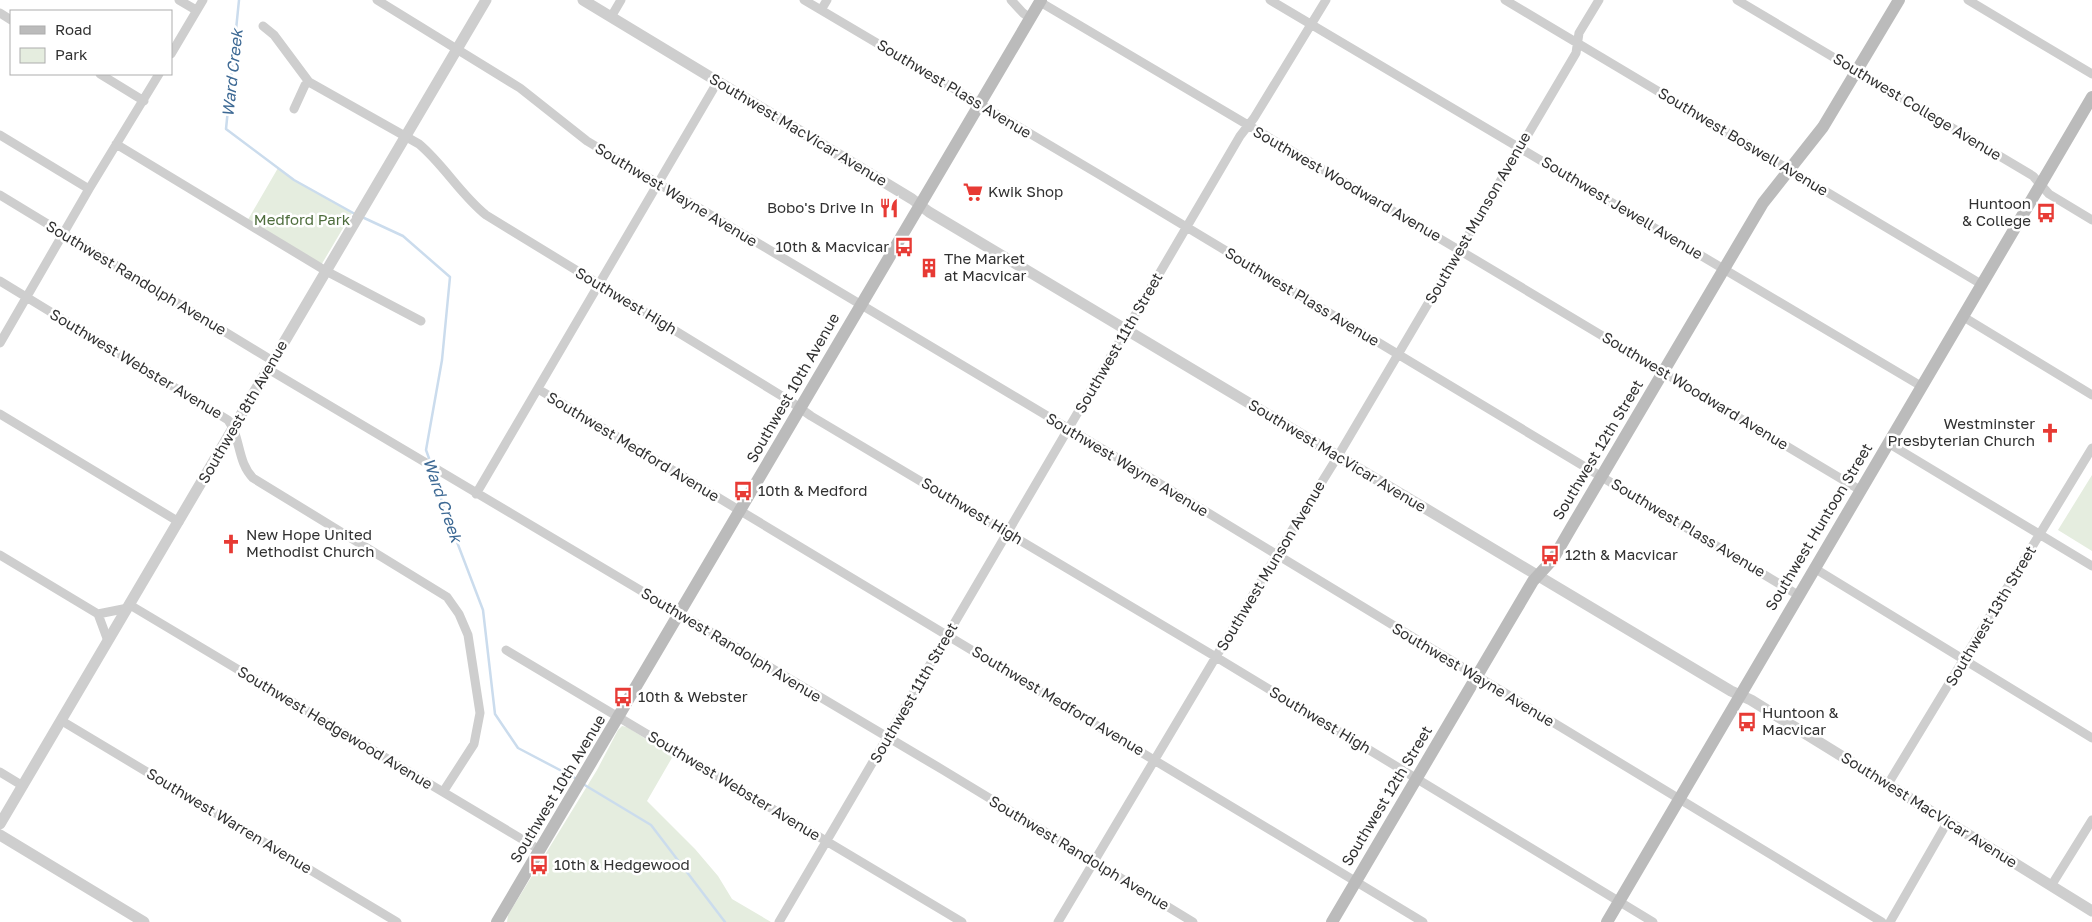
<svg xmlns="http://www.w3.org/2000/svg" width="2092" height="922" font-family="'Golos Text',sans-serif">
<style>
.green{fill:#e5eddf}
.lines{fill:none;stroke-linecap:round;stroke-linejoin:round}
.stream{stroke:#cbdced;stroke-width:2.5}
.minor{stroke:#cecece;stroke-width:9}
.tertiary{stroke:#cecece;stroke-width:11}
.secondary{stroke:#bbb;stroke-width:12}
.labels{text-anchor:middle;stroke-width:5;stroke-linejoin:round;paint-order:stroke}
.street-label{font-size:15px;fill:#313131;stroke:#fff}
.poi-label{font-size:15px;fill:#313131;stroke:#fff;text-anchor:start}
.park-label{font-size:15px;fill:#4e6d3d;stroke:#fff}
.water-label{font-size:16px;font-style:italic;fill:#3d6994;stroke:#fff}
</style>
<rect width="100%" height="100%" fill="#fff"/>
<path class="green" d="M 278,168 L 294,180 L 352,213 L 320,267 L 246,223 Z
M 2092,475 L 2092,551 L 2058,530 Z
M 622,726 L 627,727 L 673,756 L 647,801 L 695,849 L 718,876 L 732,899 L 771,922 L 507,922 L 508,915 L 597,770 L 618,730 Z"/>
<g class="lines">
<path class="stream" d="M 239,0 L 226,129 L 294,180 L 355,214
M 362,217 L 403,236 L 450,277 L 442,360 L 426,450 L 430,461
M 432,469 L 444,508 L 483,610 L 495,714 L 518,748 L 577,779
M 583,784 L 651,825 L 725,922"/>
<path class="minor" d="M 179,0 L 196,10
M 377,0 L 520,88 L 587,141 L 1121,460 L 1882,922
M 804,0 L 1100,175 L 1798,595
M 1011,0 L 1023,13 L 1030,18
M 1270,0 L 1921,386
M 1505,0 L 1981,284
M 1737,0 L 2033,176 L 2049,194 L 2092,220
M 1968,0 L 2092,74
M 1040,2 L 1459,250 L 1860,490
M 821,10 L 827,0
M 0,13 L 11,20
M 611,17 L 621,0
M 263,26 L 274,35 L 309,82
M 171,54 L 203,0
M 100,74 L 144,101
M 309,82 L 419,144 C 444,165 460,194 486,215 L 790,401 L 811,416 L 1216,657 L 1653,922
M 294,109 L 305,85 L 309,82
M 0,135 L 89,189
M 116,144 L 326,271 L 421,321
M 0,195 L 273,361 L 268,369 L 943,770 L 1193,922
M 0,281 L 228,420 C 241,437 237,462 253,478 L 447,597 L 459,614 L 468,635 L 480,713 L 474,744 L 443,792
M 1962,316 L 2092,395
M 0,343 L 89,189 L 159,74
M 538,389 L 1423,922
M 0,414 L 179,522
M 1888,443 L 2092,566
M 476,494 L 718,81
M 0,555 L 98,614 L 108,641
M 1814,568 L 2092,738
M 130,605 L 540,850
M 98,614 L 128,608
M 506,650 L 962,922
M 62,721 L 397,922
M 0,772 L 23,786
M 1888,784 L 2092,448
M 2051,886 L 2092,820
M 779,922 L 1240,136 L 1254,118 L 1326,0
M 1058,922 L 1276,556 L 1338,456 L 1576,53 L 1579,33 L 1599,0
M 1890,922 L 1948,821"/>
<path class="tertiary" d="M 583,0 L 912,199 L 929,212 L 1731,691 L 1751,700 L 2092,911
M 273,361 L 486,0
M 0,824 L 268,369
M 0,835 L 144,922"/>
<path class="secondary" d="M 497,922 L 1041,0
M 1332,922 L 1507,625 L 1533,581 L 1553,559 L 1571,528 L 1763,203 L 1823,127 L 1899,0
M 1607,922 L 2092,97"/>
</g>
<defs>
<symbol id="supermarket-bare" viewBox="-9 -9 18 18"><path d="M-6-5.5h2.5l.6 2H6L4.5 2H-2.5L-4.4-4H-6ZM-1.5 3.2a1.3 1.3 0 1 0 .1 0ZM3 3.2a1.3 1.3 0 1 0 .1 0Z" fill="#e73a34" stroke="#fff" stroke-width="2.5" paint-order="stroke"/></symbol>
<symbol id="restaurant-bare" viewBox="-9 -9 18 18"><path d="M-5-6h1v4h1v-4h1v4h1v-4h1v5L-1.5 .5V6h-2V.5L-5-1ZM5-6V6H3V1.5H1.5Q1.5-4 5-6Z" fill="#e73a34" stroke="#fff" stroke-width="2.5" paint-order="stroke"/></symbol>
<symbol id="bus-bare" viewBox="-9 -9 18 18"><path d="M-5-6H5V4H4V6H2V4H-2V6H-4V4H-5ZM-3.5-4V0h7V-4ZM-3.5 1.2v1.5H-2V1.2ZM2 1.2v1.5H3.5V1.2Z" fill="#e73a34" stroke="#fff" stroke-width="2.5" paint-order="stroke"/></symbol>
<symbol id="building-bare" viewBox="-9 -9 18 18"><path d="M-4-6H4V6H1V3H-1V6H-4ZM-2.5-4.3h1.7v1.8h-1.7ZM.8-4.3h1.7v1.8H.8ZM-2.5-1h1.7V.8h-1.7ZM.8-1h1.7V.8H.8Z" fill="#e73a34" stroke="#fff" stroke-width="2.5" paint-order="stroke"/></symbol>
<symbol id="church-bare" viewBox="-9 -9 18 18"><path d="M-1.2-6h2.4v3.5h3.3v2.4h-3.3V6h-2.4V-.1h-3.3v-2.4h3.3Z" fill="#e73a34" stroke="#fff" stroke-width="2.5" paint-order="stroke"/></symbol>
</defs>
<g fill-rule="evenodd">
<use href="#supermarket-bare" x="959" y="178" width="28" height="28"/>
<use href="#restaurant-bare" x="875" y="194" width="28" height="28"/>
<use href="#bus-bare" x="2032" y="199" width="28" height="28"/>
<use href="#bus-bare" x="890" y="233" width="28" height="28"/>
<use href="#building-bare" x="915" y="254" width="28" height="28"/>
<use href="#church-bare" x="2036" y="419" width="28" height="28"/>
<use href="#bus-bare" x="729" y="477" width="28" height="28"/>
<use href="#church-bare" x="217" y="530" width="28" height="28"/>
<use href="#bus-bare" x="1536" y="541" width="28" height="28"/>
<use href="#bus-bare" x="609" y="683" width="28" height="28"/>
<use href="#bus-bare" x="1733" y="708" width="28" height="28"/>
<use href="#bus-bare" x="525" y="851" width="28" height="28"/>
</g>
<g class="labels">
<g class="street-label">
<text transform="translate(954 89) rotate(31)" y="5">Southwest Plass Avenue</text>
<text transform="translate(1917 107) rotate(31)" y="5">Southwest College Avenue</text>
<text transform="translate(798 130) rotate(31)" y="5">Southwest MacVicar Avenue</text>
<text transform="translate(1743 142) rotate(31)" y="5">Southwest Boswell Avenue</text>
<text transform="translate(1347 184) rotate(30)" y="5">Southwest Woodward Avenue</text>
<text transform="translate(676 195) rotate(31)" y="5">Southwest Wayne Avenue</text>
<text transform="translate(1622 208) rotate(31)" y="5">Southwest Jewell Avenue</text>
<text transform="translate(1478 218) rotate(-60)" y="5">Southwest Munson Avenue</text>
<text transform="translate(136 278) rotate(31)" y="5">Southwest Randolph Avenue</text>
<text transform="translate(1302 297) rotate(31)" y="5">Southwest Plass Avenue</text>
<text transform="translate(626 301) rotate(31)" y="5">Southwest High</text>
<text transform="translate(1119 343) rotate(-60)" y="5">Southwest 11th Street</text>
<text transform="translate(136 364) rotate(31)" y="5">Southwest Webster Avenue</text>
<text transform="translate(793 388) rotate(-60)" y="5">Southwest 10th Avenue</text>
<text transform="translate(1695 391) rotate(31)" y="5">Southwest Woodward Avenue</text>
<text transform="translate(243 412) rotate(-60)" y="5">Southwest 8th Avenue</text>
<text transform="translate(633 447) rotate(31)" y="5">Southwest Medford Avenue</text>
<text transform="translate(1598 450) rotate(-59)" y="5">Southwest 12th Street</text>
<text transform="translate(1337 456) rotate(31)" y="5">Southwest MacVicar Avenue</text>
<text transform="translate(1127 465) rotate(31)" y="5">Southwest Wayne Avenue</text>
<text transform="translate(972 511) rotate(31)" y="5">Southwest High</text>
<text transform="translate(1819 527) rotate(-59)" y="5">Southwest Huntoon Street</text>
<text transform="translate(1688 528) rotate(31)" y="5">Southwest Plass Avenue</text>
<text transform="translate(1271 566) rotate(-59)" y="5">Southwest Munson Avenue</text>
<text transform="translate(1991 616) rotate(-59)" y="5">Southwest 13th Street</text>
<text transform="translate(731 645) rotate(31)" y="5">Southwest Randolph Avenue</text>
<text transform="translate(1473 675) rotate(31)" y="5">Southwest Wayne Avenue</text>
<text transform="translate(914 693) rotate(-60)" y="5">Southwest 11th Street</text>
<text transform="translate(1058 701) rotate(31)" y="5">Southwest Medford Avenue</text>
<text transform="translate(1320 720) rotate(31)" y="5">Southwest High</text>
<text transform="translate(335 728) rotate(31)" y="5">Southwest Hedgewood Avenue</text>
<text transform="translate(734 786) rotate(31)" y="5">Southwest Webster Avenue</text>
<text transform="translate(558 789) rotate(-59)" y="5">Southwest 10th Avenue</text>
<text transform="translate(1387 796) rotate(-59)" y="5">Southwest 12th Street</text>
<text transform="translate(1929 810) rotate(32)" y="5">Southwest MacVicar Avenue</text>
<text transform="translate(229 821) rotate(31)" y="5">Southwest Warren Avenue</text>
<text transform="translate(1079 853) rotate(31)" y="5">Southwest Randolph Avenue</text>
</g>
<g class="poi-label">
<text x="988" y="197">Kwik Shop</text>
<text x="2031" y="209" text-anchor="end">Huntoon<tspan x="2031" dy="17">&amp; College</tspan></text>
<text x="874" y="213" text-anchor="end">Bobo's Drive In</text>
<text x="889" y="252" text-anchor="end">10th &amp; Macvicar</text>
<text x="944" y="264">The Market<tspan x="944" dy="17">at Macvicar</tspan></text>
<text x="2035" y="429" text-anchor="end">Westminster<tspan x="2035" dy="17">Presbyterian Church</tspan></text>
<text x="758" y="496">10th &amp; Medford</text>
<text x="246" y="540">New Hope United<tspan x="246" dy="17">Methodist Church</tspan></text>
<text x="1565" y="560">12th &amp; Macvicar</text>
<text x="638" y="702">10th &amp; Webster</text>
<text x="1762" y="718">Huntoon &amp;<tspan x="1762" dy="17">Macvicar</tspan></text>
<text x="554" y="870">10th &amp; Hedgewood</text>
</g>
<g class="park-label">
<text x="302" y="225">Medford Park</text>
</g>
<g class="water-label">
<text transform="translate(232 73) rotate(-84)" y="6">Ward Creek</text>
<text transform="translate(443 500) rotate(71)" y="6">Ward Creek</text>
</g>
</g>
<rect x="10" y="10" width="162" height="65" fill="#ffffff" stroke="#adadad"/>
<rect x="20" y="26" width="25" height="8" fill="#bbbbbb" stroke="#adadad"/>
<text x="55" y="35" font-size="15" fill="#313131">Road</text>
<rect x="20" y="48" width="25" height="15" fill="#e5eddf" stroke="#adadad"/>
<text x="55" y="60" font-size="15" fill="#313131">Park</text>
</svg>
